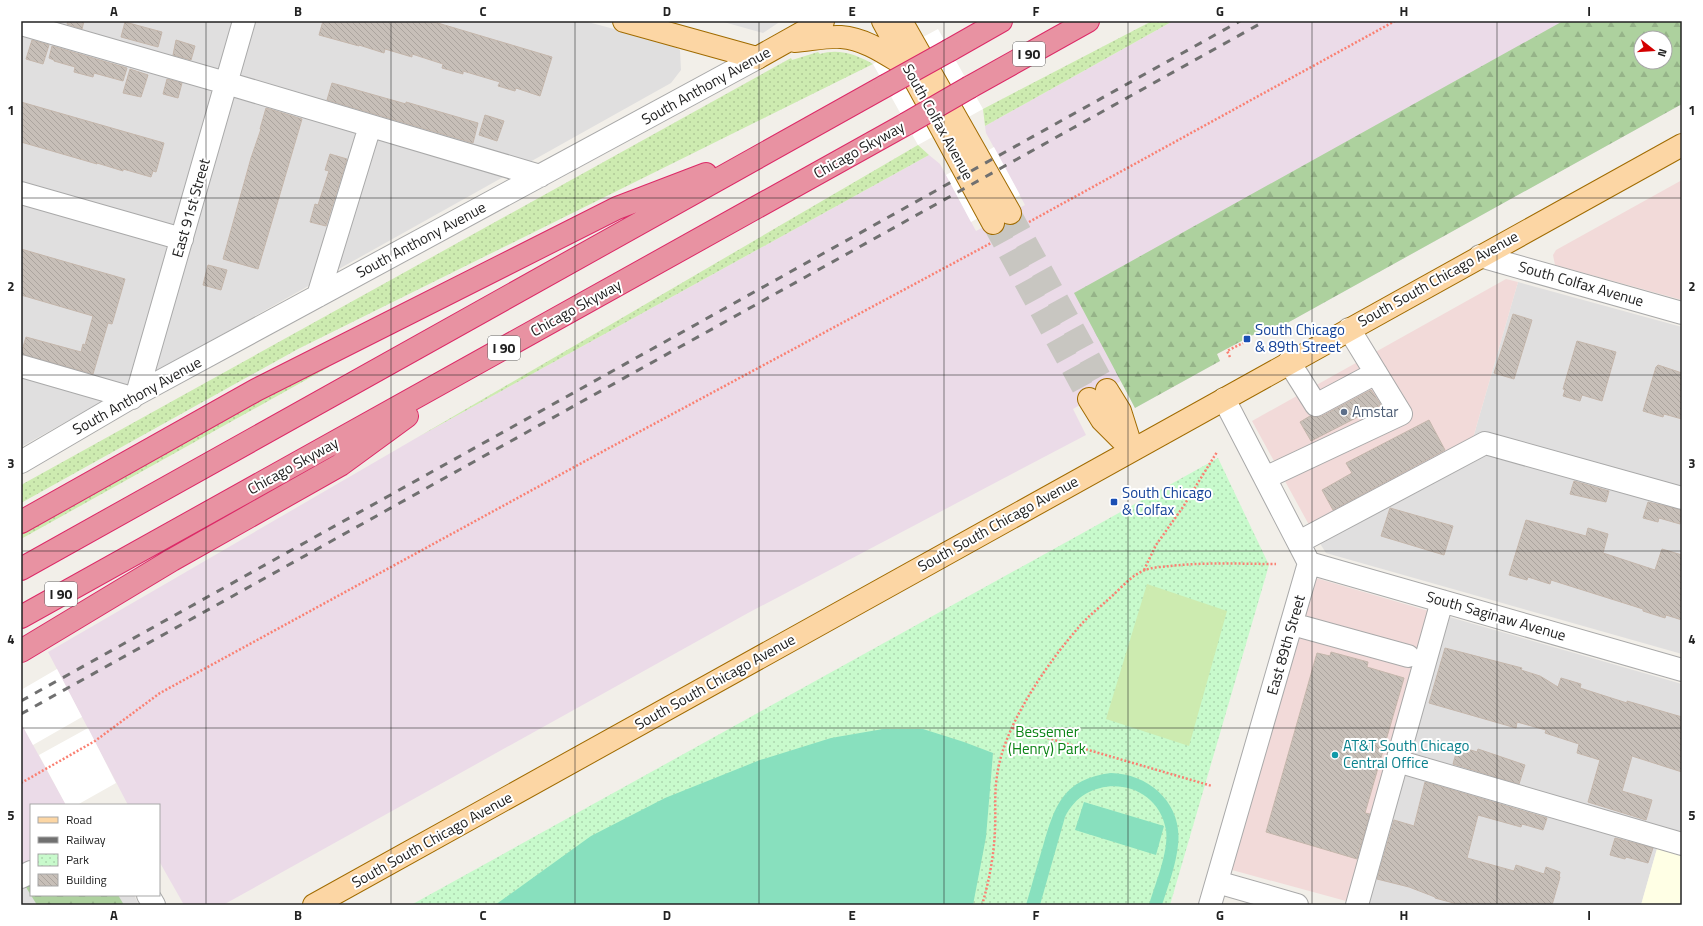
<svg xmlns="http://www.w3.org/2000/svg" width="1703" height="926" font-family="'Titillium Web',sans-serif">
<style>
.residential{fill:#e0dfdf}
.commercial{fill:#f2dad9}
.industrial{fill:#ebdbe8;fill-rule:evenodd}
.education{fill:#ffffe5}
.grass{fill:url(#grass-dots)}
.forest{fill:url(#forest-firs);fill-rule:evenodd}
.park{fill:url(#park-dots)}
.garden{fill:#cdebb0}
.pitch{fill:#88e0be}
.pier{fill:#fff}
.building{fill:url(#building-back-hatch);stroke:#c4b6ab}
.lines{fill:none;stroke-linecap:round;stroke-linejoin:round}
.major-tunnel{stroke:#c8c6c1;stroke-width:22;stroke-dasharray:22 11;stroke-linecap:butt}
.minor-casing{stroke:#a9a9a9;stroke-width:24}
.major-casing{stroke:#a06b00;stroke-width:24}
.highway-casing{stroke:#dc2a67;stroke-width:24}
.path{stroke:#fa8072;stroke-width:2.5;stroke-dasharray:2 2;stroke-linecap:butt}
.minor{stroke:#fff;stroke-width:22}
.major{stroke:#fcd6a4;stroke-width:22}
.highway{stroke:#e892a2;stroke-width:22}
.rail{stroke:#707070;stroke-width:3;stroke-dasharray:8 8;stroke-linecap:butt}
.highway-bridge-casing{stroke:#dc2a67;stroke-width:24;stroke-linecap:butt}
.highway-bridge{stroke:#e892a2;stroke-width:22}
.grid{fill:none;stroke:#222;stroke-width:1;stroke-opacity:0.55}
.transit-dot{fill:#1a4fb4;stroke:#fff;stroke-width:1.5}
.service-dot{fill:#5c6f8a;stroke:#fff;stroke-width:1.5}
.culture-dot{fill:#0f9aa8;stroke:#fff;stroke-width:1.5}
.labels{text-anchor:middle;stroke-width:4;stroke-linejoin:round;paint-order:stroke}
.shield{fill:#fff;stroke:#646464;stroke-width:1}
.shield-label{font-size:14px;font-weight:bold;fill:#222}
.street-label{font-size:15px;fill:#222;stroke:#fff}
.transit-label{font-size:15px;fill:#164399;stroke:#fff;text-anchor:start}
.service-label{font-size:15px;fill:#4e5e75;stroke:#fff;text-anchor:start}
.park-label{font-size:15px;fill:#0c8416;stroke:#fff}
.culture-label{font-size:15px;fill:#0d838f;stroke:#fff;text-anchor:start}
.neatline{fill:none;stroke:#222;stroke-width:1.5}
.grid-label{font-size:13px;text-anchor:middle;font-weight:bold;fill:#222}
</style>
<defs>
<pattern id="grass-dots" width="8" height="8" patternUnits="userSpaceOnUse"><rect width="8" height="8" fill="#cdebb0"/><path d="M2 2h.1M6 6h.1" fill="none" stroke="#b0c997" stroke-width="1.8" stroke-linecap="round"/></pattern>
<pattern id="forest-firs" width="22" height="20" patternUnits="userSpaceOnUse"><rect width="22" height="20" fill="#add19e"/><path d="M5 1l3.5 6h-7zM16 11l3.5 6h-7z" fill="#95b388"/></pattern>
<pattern id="park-dots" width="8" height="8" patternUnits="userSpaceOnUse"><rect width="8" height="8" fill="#c8facc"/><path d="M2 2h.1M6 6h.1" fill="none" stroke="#acd6af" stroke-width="1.8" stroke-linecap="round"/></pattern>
<pattern id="building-back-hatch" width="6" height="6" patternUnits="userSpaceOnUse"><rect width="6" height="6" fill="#c7bfb8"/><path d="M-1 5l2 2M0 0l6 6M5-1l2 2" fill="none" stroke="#aba49e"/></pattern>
</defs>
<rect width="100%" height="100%" fill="#f2efe9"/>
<path class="residential" d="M 21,21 L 584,21 L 667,43 L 680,50 L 681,70 L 671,83 L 21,447 Z
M 720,21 L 781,21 L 763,33 Z
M 1518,282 L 1682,327 L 1682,654 L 1326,553 L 1314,534 L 1469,452 Z
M 1439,614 L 1682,684 L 1682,844 L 1660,838 L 1641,905 L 1359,905 Z
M 21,871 L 31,895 L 134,895 L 139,905 L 21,905 Z"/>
<path class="commercial" d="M 1682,180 L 1682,300 L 1555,265 L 1553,255 L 1556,250 Z
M 1506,279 L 1518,282 L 1469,452 L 1314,534 L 1252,421 Z
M 1316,578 L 1439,614 L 1357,904 L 1232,870 Z"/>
<path class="industrial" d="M 1173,21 L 1682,21 L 1682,104 L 1271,332 L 1268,327 L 1217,354 L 1220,361 L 1135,408 L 1121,381 L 1073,409 L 1086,435 L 748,613 L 223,905 L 184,905 L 159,861 L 159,805 L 128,805 L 48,652 L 418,437 L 929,155 L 940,164 L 976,231 L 1025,205 L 986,133 L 985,126 ZM 1641,38 L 1665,38 L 1665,62 L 1641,62 Z
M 21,723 L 66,805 L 31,805 L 31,866 L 21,871 Z"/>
<path class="education" d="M 1660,838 L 1682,844 L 1682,905 L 1641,905 Z"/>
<path class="grass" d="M 1152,21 L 1173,21 L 985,126 L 983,109 Z
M 818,52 L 820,54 C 839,48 857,55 873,64 L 298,349 L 21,503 L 21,485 L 791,58 L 792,60 Z
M 918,145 L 929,155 L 418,437 Z
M 327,364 L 329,367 L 21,539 L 21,533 Z"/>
<path class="forest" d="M 1563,21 L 1682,21 L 1682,104 L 1271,332 L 1268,327 L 1217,354 L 1220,361 L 1135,408 L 1074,293 ZM 1641,38 L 1665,38 L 1665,62 L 1641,62 Z
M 31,880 L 31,895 L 118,895 L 124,905 L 37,905 L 24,884 Z"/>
<path class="park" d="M 1218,458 L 1269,565 L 1170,905 L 411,905 Z"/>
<path class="garden" d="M 1147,584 L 1227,611 L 1189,746 L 1106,719 Z"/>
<path class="pitch" d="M 883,729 L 923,729 L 964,742 L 993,753 L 986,837 L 973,905 L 495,905 L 591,836 L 665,798 L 760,760 L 831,738 Z
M 1111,773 C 1150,774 1183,804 1178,845 C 1176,865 1168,886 1162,905 L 1149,905 C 1155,884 1169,852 1166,830 C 1157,778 1087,771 1065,817 L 1040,905 L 1026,905 C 1032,885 1037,865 1043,846 C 1055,805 1063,779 1111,773 Z
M 1084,802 L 1164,826 L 1156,855 L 1075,830 Z"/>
<path class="pier" d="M 938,29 L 983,109 L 918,145 L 873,64 Z
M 994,147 L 1020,195 L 971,222 L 946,175 Z
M 57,669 L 82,717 L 33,745 L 21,723 L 21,690 Z
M 88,728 L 116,783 L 77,805 L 66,805 L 39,755 Z"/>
<path class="building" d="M 68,21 L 84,21 L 82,29 L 67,24 Z
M 323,21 L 431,21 L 552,57 L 540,96 L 516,88 L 515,91 L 498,86 L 500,82 L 463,71 L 463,74 L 442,68 L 443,64 L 412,54 L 412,57 L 385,49 L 384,53 L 359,45 L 359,46 L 319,35 Z
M 125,22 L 162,32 L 158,47 L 121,37 Z
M 32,40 L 49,45 L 43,64 L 26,59 Z
M 176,40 L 195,46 L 191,60 L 173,55 Z
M 52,46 L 127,68 L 123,81 L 94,73 L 93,77 L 74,72 L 75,67 L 54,61 L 54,60 L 49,58 Z
M 130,69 L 148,75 L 141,97 L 123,93 Z
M 167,79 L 182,83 L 178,98 L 163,94 Z
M 332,83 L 406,104 L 406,102 L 478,123 L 473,143 L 327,100 Z
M 21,102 L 164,143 L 156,172 L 153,171 L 151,177 L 123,169 L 123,171 L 97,163 L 97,164 L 21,142 Z
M 266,108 L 302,119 L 258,269 L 223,259 L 251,158 L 261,129 L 260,129 Z
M 485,115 L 504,121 L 497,141 L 479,135 Z
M 330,154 L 347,159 L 326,226 L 310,222 L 315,204 L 318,205 L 329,171 L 325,170 Z
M 21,249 L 125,279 L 112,324 L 108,323 L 93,374 L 21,354 L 26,337 L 81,352 L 83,344 L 85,345 L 93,316 L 21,295 Z
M 208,265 L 227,270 L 221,290 L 203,285 Z
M 1513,314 L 1532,320 L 1514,379 L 1494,373 Z
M 1577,341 L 1616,352 L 1602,401 L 1582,395 L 1580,401 L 1563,396 L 1565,390 L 1563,389 Z
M 1658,365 L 1682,373 L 1682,419 L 1664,414 L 1663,417 L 1643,411 L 1656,367 Z
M 1371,390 L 1381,405 L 1311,441 L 1300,422 L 1310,416 L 1316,417 L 1322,416 Z
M 1429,420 L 1445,450 L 1333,510 L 1322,490 L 1352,473 L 1346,463 Z
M 1574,481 L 1609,491 L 1606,502 L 1570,494 Z
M 1648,502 L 1682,510 L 1680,524 L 1659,518 L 1658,522 L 1643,518 Z
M 1390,508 L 1453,526 L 1444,555 L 1381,536 Z
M 1526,520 L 1586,536 L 1588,528 L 1608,534 L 1603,553 L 1655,570 L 1662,549 L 1682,555 L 1682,620 L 1666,615 L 1665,618 L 1643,611 L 1643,609 L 1551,580 L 1550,584 L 1528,577 L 1527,580 L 1509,575 Z
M 1445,648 L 1522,668 L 1521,670 L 1540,676 L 1558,687 L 1561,678 L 1581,684 L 1580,688 L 1627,703 L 1627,701 L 1682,717 L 1682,772 L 1632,756 L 1622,791 L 1652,800 L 1646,820 L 1588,802 L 1600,760 L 1577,753 L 1579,744 L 1545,733 L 1546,730 L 1517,722 L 1516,728 L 1429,703 Z
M 1331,652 L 1368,662 L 1367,667 L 1404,678 L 1365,813 L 1370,814 L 1357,859 L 1266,832 L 1317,653 L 1330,656 Z
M 1458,746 L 1477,752 L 1478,749 L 1525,765 L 1519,784 L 1453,764 Z
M 1425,782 L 1547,818 L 1543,830 L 1522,824 L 1521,827 L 1478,815 L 1467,858 L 1514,871 L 1516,865 L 1544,874 L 1546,867 L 1560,872 L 1559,877 L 1560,877 L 1552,905 L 1461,905 L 1435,898 L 1435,897 L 1409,887 L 1377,879 L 1394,820 L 1414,826 Z
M 1615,838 L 1653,848 L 1648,863 L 1626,857 L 1625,859 L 1610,855 Z"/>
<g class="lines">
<path class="major-tunnel" d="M 1010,213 L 1107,390
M 993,223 L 1089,399"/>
<defs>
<path id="minor" d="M 21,24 L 226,83 L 540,176
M 21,193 L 182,239
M 1480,256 L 1682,313
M 318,296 L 370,126
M 1289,362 L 1316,405 L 1376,373
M 21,366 L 132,398
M 137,394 L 244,21
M 21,462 L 137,394 L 757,58
M 1265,478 L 1401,414 L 1349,329
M 1299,542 L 1485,443 L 1682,498
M 1309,563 L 1682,670
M 1292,624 L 1408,656
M 1397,761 L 1682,844
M 21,877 L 31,872
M 1217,882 L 1297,905
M 148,895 L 154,905
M 1210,905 L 1309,563 L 1224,399
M 1357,905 L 1442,601"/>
<path id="major" d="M 624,21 L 757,58 L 823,21
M 883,21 L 993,223
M 901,21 L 1010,213
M 794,41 C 809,40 826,36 841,37 C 866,39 886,54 906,66
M 1107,390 L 1120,411 L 1132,449
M 1089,399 L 1102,420 L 1132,450
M 314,905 L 1682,145"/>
<path id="highway" d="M 950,50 L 1001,21
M 970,87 L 1088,21
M 21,522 L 256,390 L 617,208 L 706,174
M 21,569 L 885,86
M 21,617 L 906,124
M 21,651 L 172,560 L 340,465 L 407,416"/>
</defs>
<use href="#minor" class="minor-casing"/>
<use href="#major" class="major-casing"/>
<use href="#highway" class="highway-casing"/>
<path class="path" d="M 1029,222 L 1395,21
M 1230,357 L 1227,351 L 1243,343
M 1144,570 L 1156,545 L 1183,507 L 1217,452
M 1013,728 L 1212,786
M 21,783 L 95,741 L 160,693 L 611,447 L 991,243
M 982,905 C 989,882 994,855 995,830 C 996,812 994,794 997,776 C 1003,727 1046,665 1078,628 C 1087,617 1100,607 1111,597 C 1121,588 1131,576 1143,571 C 1151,567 1162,567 1170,566 C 1206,562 1241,564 1276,564"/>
<use href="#minor" class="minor"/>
<use href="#major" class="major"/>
<use href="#highway" class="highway"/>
<path class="rail" d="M 21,701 L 1240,21
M 21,714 L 1265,21"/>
<defs>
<path id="highway-bridge" d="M 885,86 L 950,50
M 906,124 L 970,87"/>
</defs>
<use href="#highway-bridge" class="highway-bridge-casing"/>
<use href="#highway-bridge" class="highway-bridge"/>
</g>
<path class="grid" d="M 206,21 L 206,905M 391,21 L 391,905M 575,21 L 575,905M 759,21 L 759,905M 944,21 L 944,905M 1128,21 L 1128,905M 1312,21 L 1312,905M 1497,21 L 1497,905M 21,198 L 1682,198M 21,375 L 1682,375M 21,551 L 1682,551M 21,728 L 1682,728"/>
<g class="transit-dot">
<rect x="1243" y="335" width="8" height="8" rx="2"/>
<rect x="1110" y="498" width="8" height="8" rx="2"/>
</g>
<circle class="service-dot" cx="1344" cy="412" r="4"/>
<circle class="culture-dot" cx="1335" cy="755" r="4"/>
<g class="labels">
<g class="shield">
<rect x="1013" y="42" width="32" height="24" rx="3"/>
<rect x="488" y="336" width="32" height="24" rx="3"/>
<rect x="45" y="582" width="32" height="24" rx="3"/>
</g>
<g class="shield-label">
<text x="1029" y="59">I 90</text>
<text x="504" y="353">I 90</text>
<text x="61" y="599">I 90</text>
</g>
<g class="street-label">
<text transform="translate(706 86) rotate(-29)" y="5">South Anthony Avenue</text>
<text transform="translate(938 122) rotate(61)" y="5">South Colfax Avenue</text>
<text transform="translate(859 150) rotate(-29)" y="5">Chicago Skyway</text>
<text transform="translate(191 208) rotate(-74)" y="5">East 91st Street</text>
<text transform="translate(421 240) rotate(-28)" y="5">South Anthony Avenue</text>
<text transform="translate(1438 279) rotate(-29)" y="5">South South Chicago Avenue</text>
<text transform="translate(1581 284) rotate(16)" y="5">South Colfax Avenue</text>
<text transform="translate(576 308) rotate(-29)" y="5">Chicago Skyway</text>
<text transform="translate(137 396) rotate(-29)" y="5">South Anthony Avenue</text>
<text transform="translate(293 466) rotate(-29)" y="5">Chicago Skyway</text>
<text transform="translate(998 524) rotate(-29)" y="5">South South Chicago Avenue</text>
<text transform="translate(1496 616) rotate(16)" y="5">South Saginaw Avenue</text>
<text transform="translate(1286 645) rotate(-74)" y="5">East 89th Street</text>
<text transform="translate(715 682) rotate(-29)" y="5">South South Chicago Avenue</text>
<text transform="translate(432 840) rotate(-29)" y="5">South South Chicago Avenue</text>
</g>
<g class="transit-label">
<text x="1255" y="335">South Chicago<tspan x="1255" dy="17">&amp; 89th Street</tspan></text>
<text x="1122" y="498">South Chicago<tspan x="1122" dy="17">&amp; Colfax</tspan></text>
</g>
<g class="service-label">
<text x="1352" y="417">Amstar</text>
</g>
<g class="park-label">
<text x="1047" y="737">Bessemer<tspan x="1047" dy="17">(Henry) Park</tspan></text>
</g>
<g class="culture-label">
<text x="1343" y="751">AT&amp;T South Chicago<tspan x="1343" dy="17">Central Office</tspan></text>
</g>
</g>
<rect width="1703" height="926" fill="none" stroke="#ffffff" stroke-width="44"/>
<rect x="30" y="804" width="130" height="92" fill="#ffffff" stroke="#a7a7a7"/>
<rect x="38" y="817" width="20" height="6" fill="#fcd6a4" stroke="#a7a7a7"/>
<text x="66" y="824" font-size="12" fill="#222222">Road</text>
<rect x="38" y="837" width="20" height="6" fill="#707070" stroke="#a7a7a7"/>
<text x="66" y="844" font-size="12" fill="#222222">Railway</text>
<rect x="38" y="854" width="20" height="12" fill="url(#park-dots)" stroke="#a7a7a7"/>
<text x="66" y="864" font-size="12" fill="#222222">Park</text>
<rect x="38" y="874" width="20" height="12" fill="url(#building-back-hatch)" stroke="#a7a7a7"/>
<text x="66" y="884" font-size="12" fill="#222222">Building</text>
<g transform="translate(1653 50) rotate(107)"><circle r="19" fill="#ffffff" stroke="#a7a7a7"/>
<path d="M0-3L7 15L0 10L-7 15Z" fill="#d40000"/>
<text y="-6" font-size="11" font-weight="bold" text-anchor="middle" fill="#222222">N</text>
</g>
<rect x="22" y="22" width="1659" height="882" class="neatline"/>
<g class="grid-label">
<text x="114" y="16">A</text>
<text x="298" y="16">B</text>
<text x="483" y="16">C</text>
<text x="667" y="16">D</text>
<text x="852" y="16">E</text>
<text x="1036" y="16">F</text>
<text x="1220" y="16">G</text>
<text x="1404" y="16">H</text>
<text x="1589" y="16">I</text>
<text x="11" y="115">1</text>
<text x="1692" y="115">1</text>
<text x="11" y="291">2</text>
<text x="1692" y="291">2</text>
<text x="11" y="468">3</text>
<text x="1692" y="468">3</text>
<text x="11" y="644">4</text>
<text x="1692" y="644">4</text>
<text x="11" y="820">5</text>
<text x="1692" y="820">5</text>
<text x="114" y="920">A</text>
<text x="298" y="920">B</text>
<text x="483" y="920">C</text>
<text x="667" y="920">D</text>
<text x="852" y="920">E</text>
<text x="1036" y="920">F</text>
<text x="1220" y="920">G</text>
<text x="1404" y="920">H</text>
<text x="1589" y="920">I</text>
</g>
</svg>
